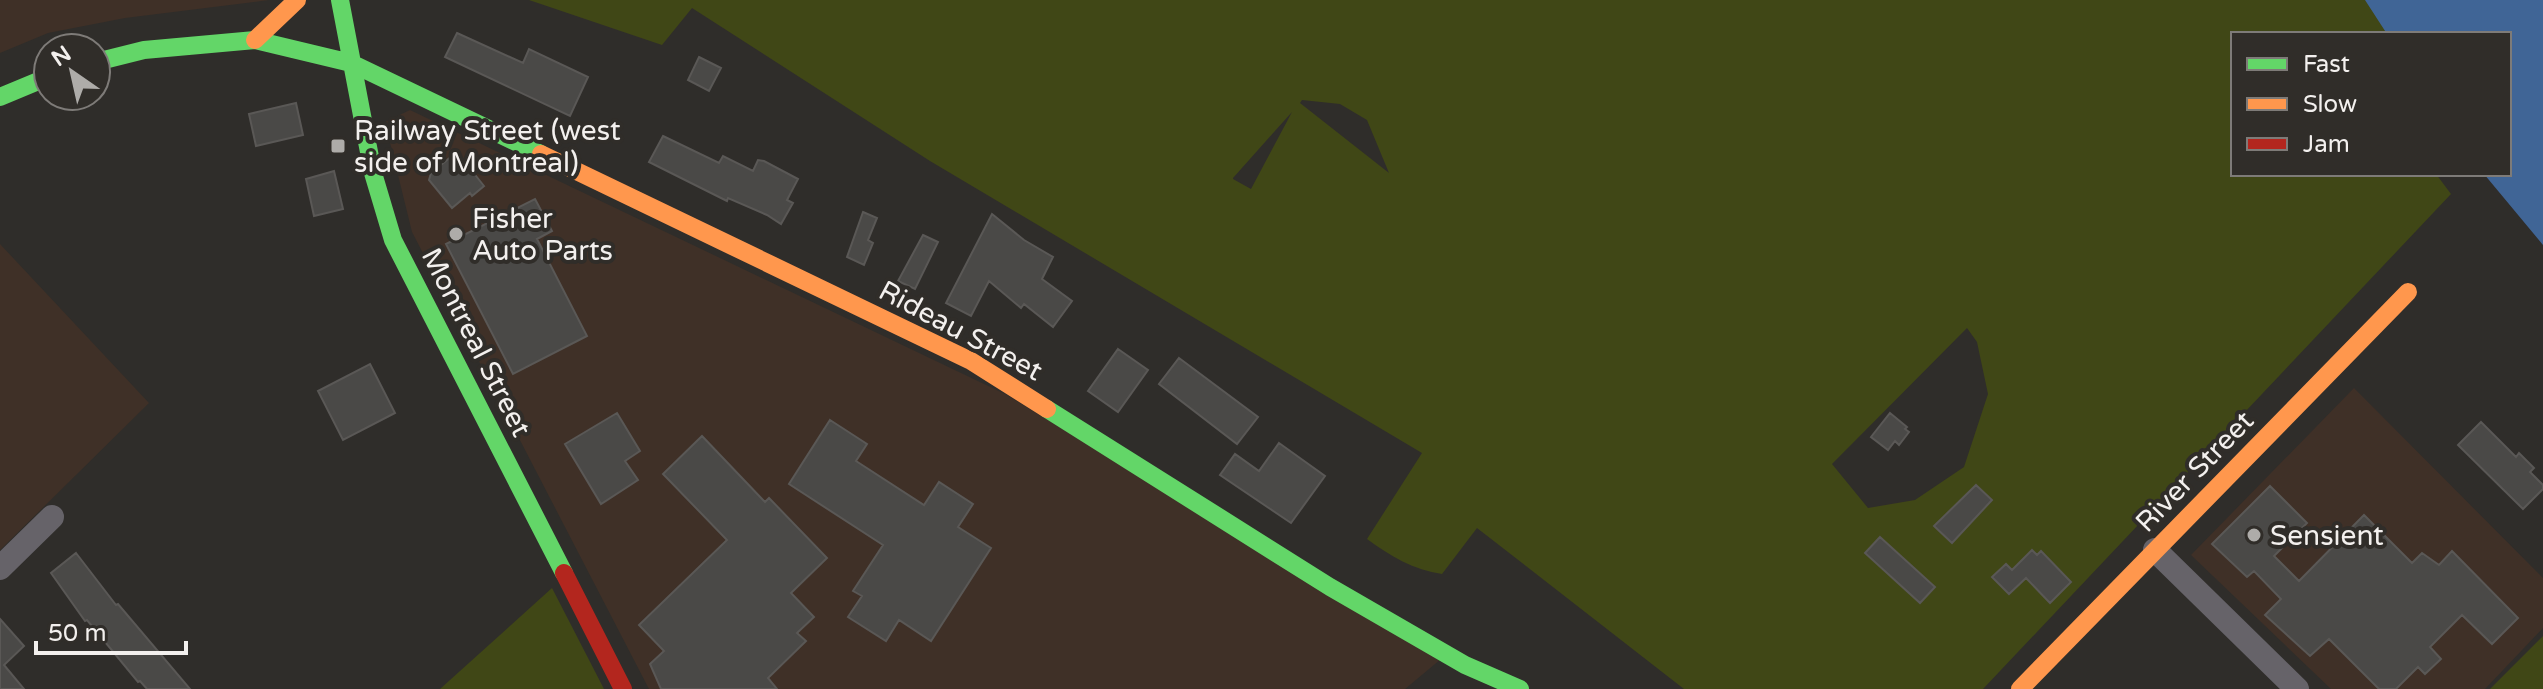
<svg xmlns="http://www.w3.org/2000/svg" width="2543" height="689" font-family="'Varela Round',sans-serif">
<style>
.industrial{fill:#3f3027}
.green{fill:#404716;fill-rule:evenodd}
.water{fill:#406596}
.building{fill:#4a4947;stroke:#5a5856;stroke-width:2}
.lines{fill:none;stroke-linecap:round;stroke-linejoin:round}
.street{stroke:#666369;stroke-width:24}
.fast{stroke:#63d668;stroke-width:18}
.slow{stroke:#ff974d;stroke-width:18}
.jam{stroke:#b3261e;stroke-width:18}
.poi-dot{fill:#aeaca9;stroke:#302d29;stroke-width:3}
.labels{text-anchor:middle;stroke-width:8;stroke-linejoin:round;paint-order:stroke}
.poi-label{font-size:28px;fill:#f3f0ee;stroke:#302d29;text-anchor:start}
.street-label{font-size:28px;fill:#f3f0ee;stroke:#302d29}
</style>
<rect width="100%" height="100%" fill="#2f2d2a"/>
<path class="industrial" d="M 0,0 L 269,0 L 125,18 L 48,33 L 0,53 Z
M 410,110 L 1005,394 L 1441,659 L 1405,689 L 649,689 L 412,232 L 385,122 Z
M 0,244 L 149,403 L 0,550 Z
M 2354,388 L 2543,578 L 2543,628 L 2485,689 L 2331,689 L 2191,555 Z"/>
<path class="green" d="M 529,0 L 2375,0 L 2391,34 L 2233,34 L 2233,174 L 2436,174 L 2451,194 L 1983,689 L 1684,689 L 1477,528 L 1442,574 C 1414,570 1390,556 1367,539 L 1422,453 L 930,161 L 692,8 L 662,45 ZM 1302,100 L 1340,104 L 1367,120 L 1389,173 L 1300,103 ZM 1292,112 L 1251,189 L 1233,179 L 1233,178 ZM 1967,328 L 1977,342 L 1988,394 L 1964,467 L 1915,500 L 1868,508 L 1832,464 Z
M 552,588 L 604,689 L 440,689 Z
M 2543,636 L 2543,689 L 2490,689 Z"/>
<path class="water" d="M 2365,0 L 2543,0 L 2543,245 L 2484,174 L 2509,174 L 2509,34 L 2387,34 Z"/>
<path class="building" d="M 457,33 L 523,63 L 529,49 L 588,77 L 570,116 L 445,57 Z
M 699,57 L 721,68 L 709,91 L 688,80 Z
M 296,103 L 303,135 L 256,146 L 249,114 Z
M 663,136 L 719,163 L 723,156 L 753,171 L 758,160 L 764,161 L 798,179 L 787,200 L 793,203 L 781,224 L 767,215 L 728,198 L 727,201 L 649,162 Z
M 457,152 L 484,186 L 472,196 L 470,193 L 452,208 L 429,180 L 431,173 Z
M 334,171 L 343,209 L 314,216 L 306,179 Z
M 535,199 L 552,231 L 537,239 L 587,336 L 513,374 L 446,244 Z
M 863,212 L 877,218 L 868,240 L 873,243 L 864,265 L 847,257 Z
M 992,214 L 1024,240 L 1053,257 L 1042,279 L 1072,301 L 1053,327 L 1024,304 L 1021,308 L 989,281 L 971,316 L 946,303 Z
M 923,235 L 938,242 L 915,289 L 898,281 Z
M 1118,349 L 1148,370 L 1118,412 L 1088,391 Z
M 1179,358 L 1258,417 L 1237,444 L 1159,384 Z
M 370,364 L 395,413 L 343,440 L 318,391 Z
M 617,413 L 640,451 L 625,461 L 638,480 L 601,504 L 565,444 Z
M 1890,413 L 1907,427 L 1905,429 L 1909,432 L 1899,445 L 1895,441 L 1888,450 L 1871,437 Z
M 830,420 L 867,444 L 856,461 L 924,505 L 939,482 L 973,504 L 958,527 L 991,548 L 931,641 L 899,620 L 886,641 L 848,617 L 862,596 L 853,591 L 883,545 L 789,484 Z
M 2481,422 L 2516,457 L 2519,453 L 2534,468 L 2530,472 L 2543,485 L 2543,489 L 2523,509 L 2458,445 Z
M 702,436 L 765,502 L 769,498 L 827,558 L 791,593 L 814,617 L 797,633 L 806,641 L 768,678 L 777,689 L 661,689 L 650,664 L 664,651 L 639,625 L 727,540 L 663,474 Z
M 1279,443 L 1325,476 L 1291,523 L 1220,475 L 1235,454 L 1259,471 Z
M 1976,485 L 1992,500 L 1952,543 L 1934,526 Z
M 2270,486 L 2307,523 L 2274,556 L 2299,581 L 2364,515 L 2412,563 L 2422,553 L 2439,565 L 2452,551 L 2518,618 L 2492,644 L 2462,615 L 2430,647 L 2441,659 L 2425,674 L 2418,667 L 2396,689 L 2379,689 L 2329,639 L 2310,656 L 2265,615 L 2281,599 L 2254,571 L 2247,577 L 2212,544 Z
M 1880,537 L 1935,587 L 1920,603 L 1865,553 Z
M 2032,550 L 2037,555 L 2041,551 L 2071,582 L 2050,603 L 2026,578 L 2009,594 L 1992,577 L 2006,564 L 2012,570 Z
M 76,553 L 116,605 L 118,604 L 190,689 L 147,689 L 140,681 L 138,682 L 87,620 L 85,621 L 51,573 Z
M 0,619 L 24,646 L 4,665 L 24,689 L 0,689 Z"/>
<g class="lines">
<path class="street" d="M 2155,550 L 2297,689
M 0,568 L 52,517"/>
<path class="fast" d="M 340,0 L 373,173 L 393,240 L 564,573
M 96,62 L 144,50 L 255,40 L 351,63 L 541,154
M 0,97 L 48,77
M 1047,409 L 1330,587 L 1465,665 L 1520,689"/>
<path class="slow" d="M 255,40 L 297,0
M 541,154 L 971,361 L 1047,409
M 2020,689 L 2408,292"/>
<path class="jam" d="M 564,573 L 623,689"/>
</g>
<g class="poi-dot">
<rect x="330" y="138" width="16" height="16" rx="4"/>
<circle cx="456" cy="234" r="8"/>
<circle cx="2254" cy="535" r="8"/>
</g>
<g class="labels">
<g class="poi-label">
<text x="354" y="140">Railway Street (west<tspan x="354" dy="32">side of Montreal)</tspan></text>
<text x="472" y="228">Fisher<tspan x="472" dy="32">Auto Parts</tspan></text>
<text x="2270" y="545">Sensient</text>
</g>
<g class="street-label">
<text transform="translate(961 330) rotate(28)" y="10">Rideau Street</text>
<text transform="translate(477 342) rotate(63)" y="10">Montreal Street</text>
<text transform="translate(2194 471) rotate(-46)" y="10">River Street</text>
</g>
</g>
<rect x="2231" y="32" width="280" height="144" fill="#302d29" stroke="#7e7b78" stroke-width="2"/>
<rect x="2247" y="58" width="40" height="12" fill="#63d668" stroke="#7e7b78" stroke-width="2"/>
<text x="2303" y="72" font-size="24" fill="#f3f0ee">Fast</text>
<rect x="2247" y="98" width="40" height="12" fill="#ff974d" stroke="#7e7b78" stroke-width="2"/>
<text x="2303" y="112" font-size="24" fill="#f3f0ee">Slow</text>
<rect x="2247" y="138" width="40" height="12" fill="#b3261e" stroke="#7e7b78" stroke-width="2"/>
<text x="2303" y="152" font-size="24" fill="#f3f0ee">Jam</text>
<g transform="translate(72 72) rotate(326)"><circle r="38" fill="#302d29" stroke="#7e7b78" stroke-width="2"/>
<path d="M0-6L14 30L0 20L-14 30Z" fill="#aeaca9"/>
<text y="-12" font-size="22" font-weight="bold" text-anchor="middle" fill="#f3f0ee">N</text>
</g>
<path d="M36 641v12h150v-12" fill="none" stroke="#f3f0ee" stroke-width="4"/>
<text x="48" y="641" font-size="24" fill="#f3f0ee" stroke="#302d29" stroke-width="6" paint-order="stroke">50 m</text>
</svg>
